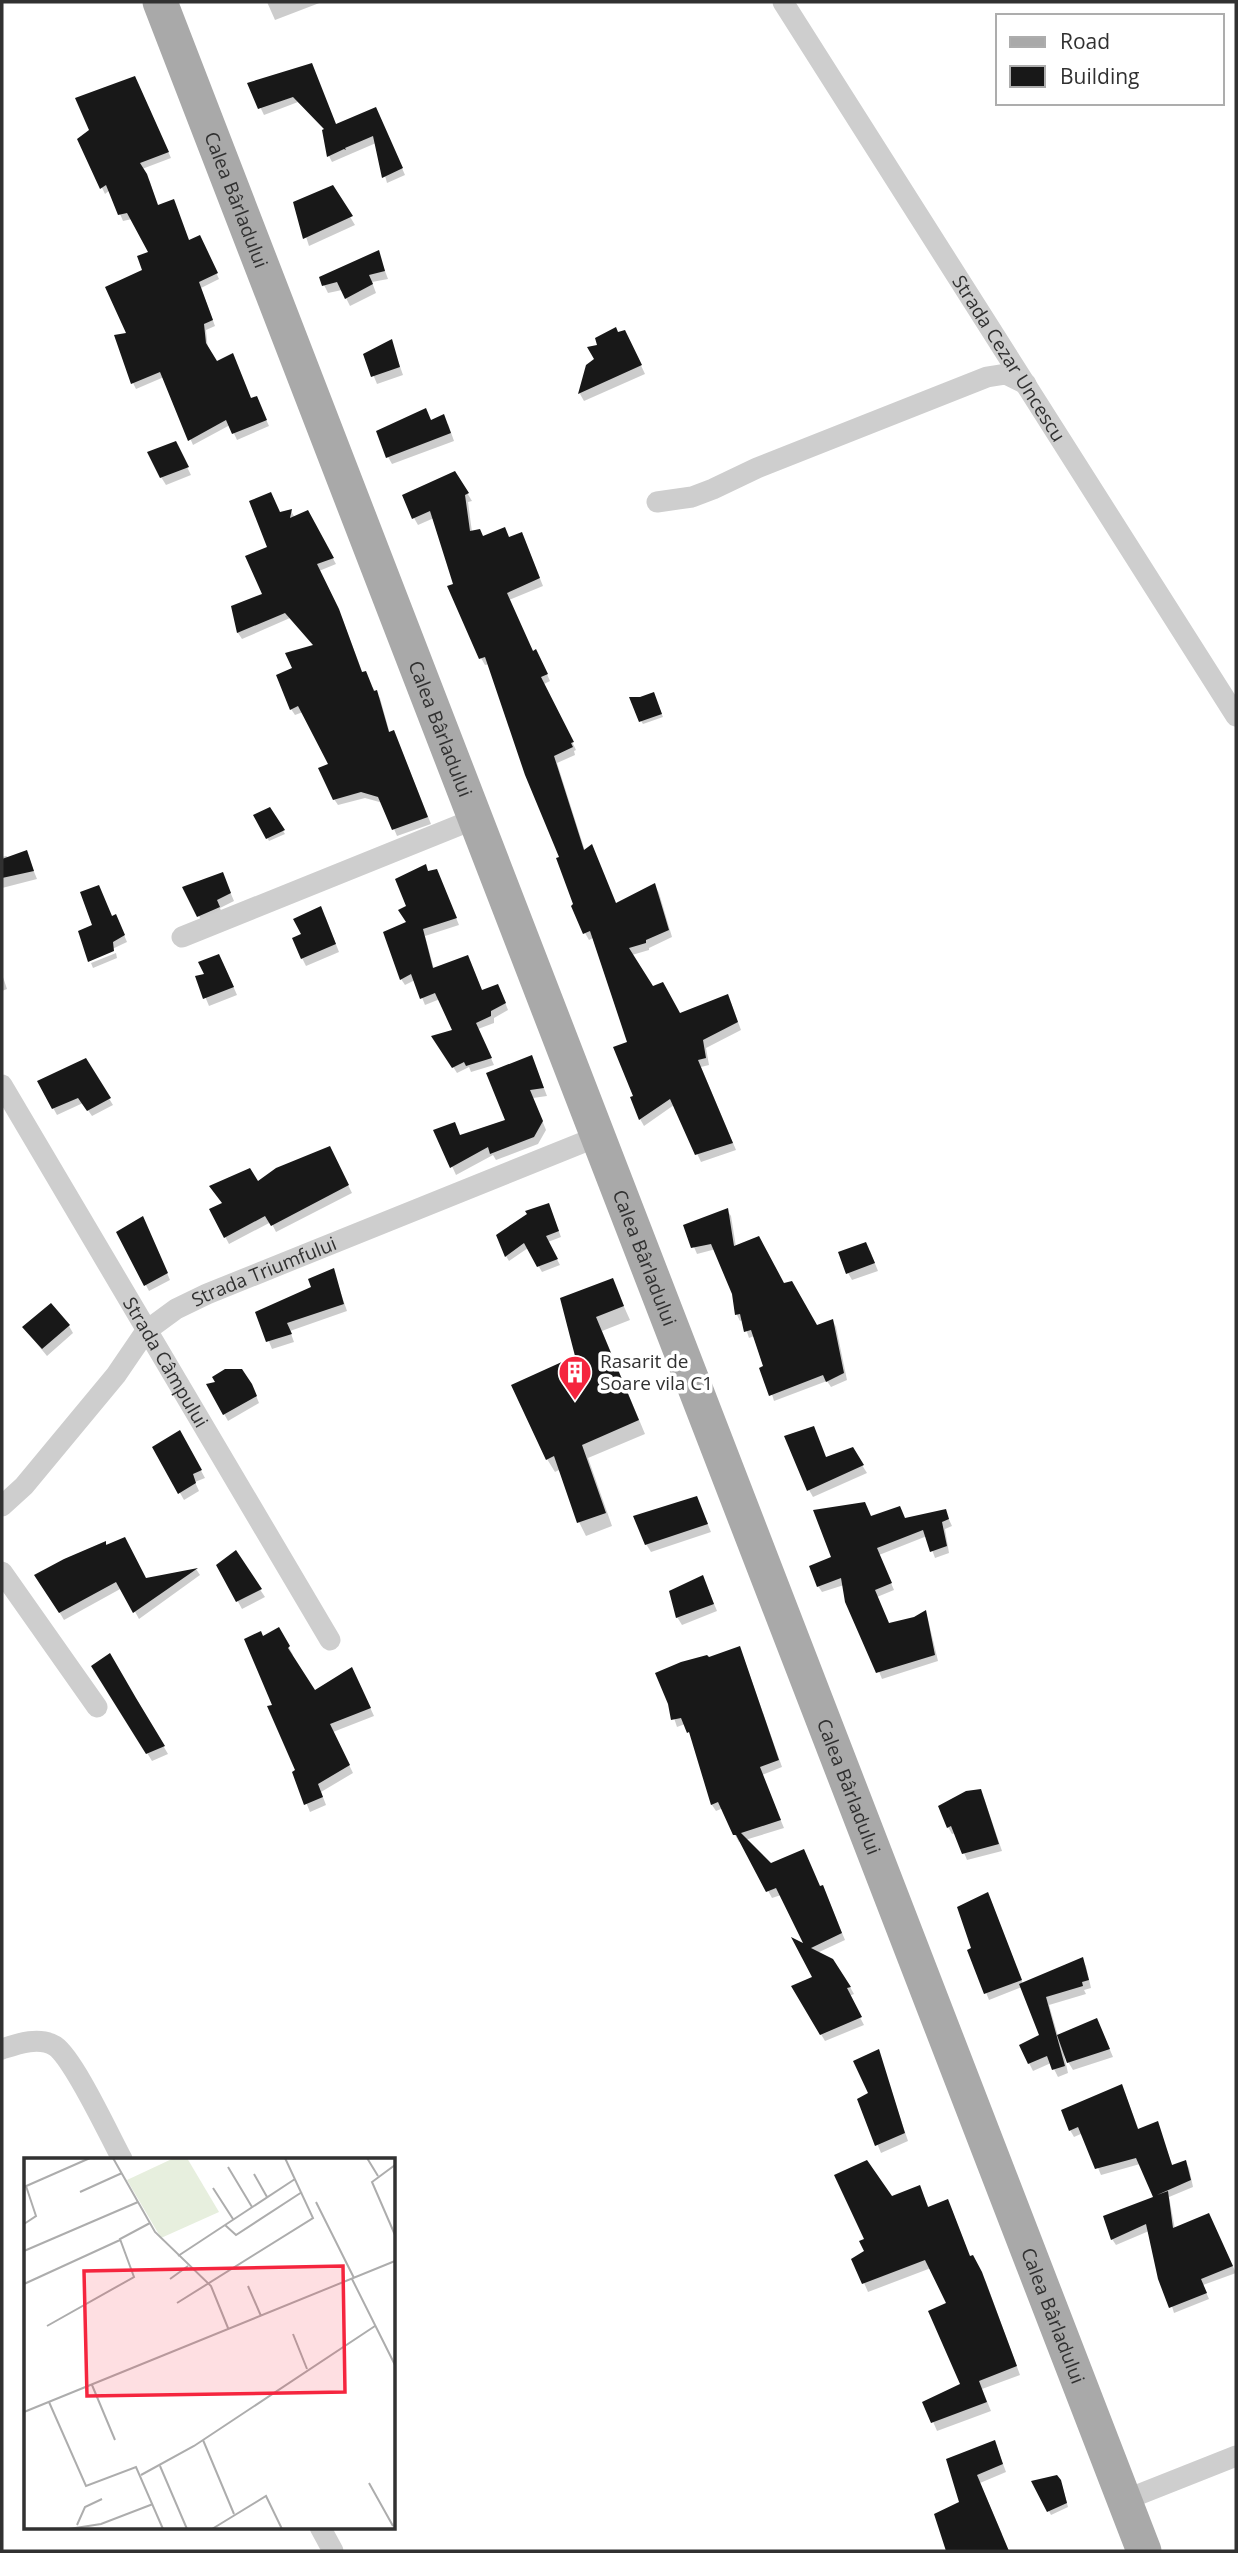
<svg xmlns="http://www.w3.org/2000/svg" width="1238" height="2553" font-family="'Open Sans',sans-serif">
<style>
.shadow{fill:#0003}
.building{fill:#181818}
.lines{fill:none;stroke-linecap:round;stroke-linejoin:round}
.minor{stroke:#cecece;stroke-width:21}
.primary{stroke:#a9a9a9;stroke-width:35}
.labels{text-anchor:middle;stroke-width:7;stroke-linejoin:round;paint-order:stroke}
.street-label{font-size:19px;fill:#313131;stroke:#fff}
.poi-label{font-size:19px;fill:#313131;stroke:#fff;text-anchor:start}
.inset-road{fill:none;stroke:#adadad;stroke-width:2}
.view{fill:#f5253e;fill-opacity:0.15;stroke:#f5253e;stroke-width:3.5}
.inset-edge{fill:none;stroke:#313131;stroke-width:3.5}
</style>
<rect width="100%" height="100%" fill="#fff"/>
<path class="shadow" d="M 267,2 L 322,2 L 275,20 Z
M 312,65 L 336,126 L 379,116 L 405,175 L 387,183 L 376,143 L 332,162 L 329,156 L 325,130 L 298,102 L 264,115 L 249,84 Z
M 138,84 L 171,158 L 142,169 L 150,182 L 158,207 L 190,242 L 203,243 L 219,279 L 201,288 L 215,326 L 206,330 L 208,350 L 217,363 L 251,400 L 259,404 L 269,426 L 237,440 L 230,425 L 193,445 L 164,377 L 136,389 L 133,383 L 128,334 L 150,254 L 132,219 L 123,221 L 110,190 L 105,194 L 79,140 Z
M 332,187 L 355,225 L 309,246 L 295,203 Z
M 378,252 L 388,279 L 372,282 L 376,293 L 350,306 L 342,290 L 328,293 L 324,285 Z
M 618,334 L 629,340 L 645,374 L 584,401 L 580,394 L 588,366 L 596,359 L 599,346 Z
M 391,341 L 403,375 L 377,384 L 365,355 Z
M 431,422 L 448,424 L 454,441 L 392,464 L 388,457 Z
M 179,451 L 191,475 L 166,485 L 161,477 Z
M 455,473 L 472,501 L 468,502 L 472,532 L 483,538 L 525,541 L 543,586 L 509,600 L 533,653 L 540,658 L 550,681 L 544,684 L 576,750 L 574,751 L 575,755 L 557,763 L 585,851 L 616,905 L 655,886 L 659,893 L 672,937 L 649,948 L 649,950 L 632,955 L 652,988 L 679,1015 L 731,1003 L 741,1030 L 706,1048 L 709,1065 L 701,1067 L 736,1150 L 701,1162 L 674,1105 L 644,1126 L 640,1119 L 632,1098 L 635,1097 L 629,1043 L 593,938 L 589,940 L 585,933 L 561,858 L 489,664 L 485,665 L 481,658 L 449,587 L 455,585 L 434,518 L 418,525 L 414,518 Z
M 291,511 L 295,518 L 307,512 L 336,564 L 319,571 L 342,618 L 363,674 L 380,698 L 390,734 L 397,739 L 431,824 L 397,836 L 383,803 L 365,798 L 338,805 L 334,799 L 331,765 L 303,712 L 295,715 L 291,709 L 294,668 L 314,646 L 290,618 L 242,639 L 238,633 L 233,607 L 264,595 L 269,548 L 280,513 Z
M 655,697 L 663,717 L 643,724 L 641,721 Z
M 270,809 L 285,834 L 269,841 L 255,816 Z
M 26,852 L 37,879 L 2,888 L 2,857 L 6,856 L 9,858 Z
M 429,873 L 440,878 L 459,925 L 425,936 L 434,969 L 468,957 L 482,991 L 501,992 L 508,1010 L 494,1018 L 494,1023 L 478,1029 L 494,1065 L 471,1072 L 469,1067 L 457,1073 L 434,1037 L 454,1031 L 440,999 L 425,1005 L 415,980 L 405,985 L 401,979 L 409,907 Z
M 226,882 L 234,901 L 220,908 L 223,915 L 203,924 L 199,916 Z
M 325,916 L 339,952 L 306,966 L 302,958 L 304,935 Z
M 112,918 L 119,923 L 127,942 L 89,960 Z
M 116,953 L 117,958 L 93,968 L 91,963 Z
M 223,963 L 237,995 L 209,1006 L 197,977 L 207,975 Z
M 2,974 L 7,989 L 2,991 Z
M 86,1061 L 113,1105 L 92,1116 L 83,1103 L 57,1115 L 39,1082 Z
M 535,1065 L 547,1096 L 533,1098 L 546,1130 L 538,1144 L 496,1160 L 493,1155 L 456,1175 L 436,1131 L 460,1137 L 508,1121 Z
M 333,1155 L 352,1193 L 276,1232 L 271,1222 L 229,1244 L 211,1210 L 257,1184 Z
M 551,1210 L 561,1237 L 548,1242 L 560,1265 L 542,1272 L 528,1248 L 509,1261 L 506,1256 Z
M 727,1210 L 731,1216 L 736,1247 L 784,1286 L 816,1327 L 833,1321 L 836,1327 L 847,1380 L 831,1387 L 827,1381 L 774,1401 L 754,1336 L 749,1338 L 743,1320 L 740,1321 L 737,1315 L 733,1293 L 716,1249 L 697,1254 L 685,1226 Z
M 146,1224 L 170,1280 L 149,1291 L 118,1232 Z
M 870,1251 L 878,1271 L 852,1280 L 848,1273 Z
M 333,1270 L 347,1311 L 290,1331 L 294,1342 L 272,1349 L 257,1312 L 313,1288 Z
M 612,1280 L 630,1320 L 602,1331 L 645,1434 L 588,1458 L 612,1526 L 586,1536 L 579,1522 L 559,1470 L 555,1472 L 547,1459 L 577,1357 Z
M 69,1326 L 73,1333 L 47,1356 L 24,1328 Z
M 208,1385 L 255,1393 L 259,1403 L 228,1421 Z
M 814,1430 L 826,1459 L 852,1449 L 867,1473 L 813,1497 L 809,1490 Z
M 180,1432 L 205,1478 L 195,1482 L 199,1491 L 184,1500 L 154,1448 Z
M 697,1498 L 711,1532 L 651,1552 L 646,1544 Z
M 945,1511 L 952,1526 L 945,1529 L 949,1553 L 935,1558 L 927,1536 L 879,1555 L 894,1590 L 877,1597 L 889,1625 L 914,1618 L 925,1612 L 928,1619 L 938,1661 L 882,1679 L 844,1585 L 822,1592 L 818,1586 L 833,1558 L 871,1518 L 905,1520 Z
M 105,1543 L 145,1580 L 196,1569 L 200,1575 L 139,1619 L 122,1588 L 64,1620 L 37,1575 Z
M 235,1552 L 265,1597 L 242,1609 L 218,1565 Z
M 703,1577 L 717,1611 L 682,1625 L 677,1617 Z
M 279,1629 L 293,1655 L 291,1657 L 315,1692 L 356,1677 L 374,1716 L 333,1732 L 353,1773 L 321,1792 L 326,1805 L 310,1812 L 294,1773 L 298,1771 L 274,1706 L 262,1638 Z
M 110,1655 L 168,1754 L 152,1761 L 94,1666 Z
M 743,1656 L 782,1767 L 762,1775 L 784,1828 L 745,1840 L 771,1865 L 820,1888 L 826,1894 L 845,1940 L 817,1953 L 831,1961 L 850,1987 L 854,1994 L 849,1996 L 864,2025 L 825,2041 L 793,1987 L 814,1978 L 807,1948 L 781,1895 L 772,1898 L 741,1841 L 739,1842 L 735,1835 L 723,1808 L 716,1811 L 712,1805 L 693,1739 L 685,1724 L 677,1727 L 669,1703 L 709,1659 Z
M 984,1798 L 1002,1851 L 967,1860 L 956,1833 L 952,1834 L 948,1827 Z
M 991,1901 L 1023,1984 L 1082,1959 L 1086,1966 L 1091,1988 L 1084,1990 L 1086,1994 L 1049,2005 L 1058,2036 L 1102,2031 L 1113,2057 L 1073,2070 L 1064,2055 L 1068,2073 L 1058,2077 L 1051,2063 L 1033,2071 L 1029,2063 L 1041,2036 L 1022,1987 L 989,2000 L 969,1950 L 973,1949 Z
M 878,2051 L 908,2141 L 881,2153 L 859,2100 L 871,2094 Z
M 1125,2093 L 1139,2131 L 1157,2123 L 1173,2167 L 1185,2162 L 1189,2168 L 1193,2187 L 1169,2197 L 1175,2229 L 1212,2222 L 1236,2273 L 1203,2285 L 1209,2299 L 1174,2313 L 1149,2231 L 1116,2245 L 1112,2239 L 1155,2197 L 1140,2164 L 1101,2175 L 1083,2133 L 1074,2137 L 1070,2130 Z
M 919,2187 L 929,2208 L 947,2201 L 952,2210 L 970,2258 L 972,2257 L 986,2282 L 1020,2375 L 982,2389 L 991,2411 L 937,2431 L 925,2403 L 962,2385 L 948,2304 L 931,2268 L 868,2292 L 854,2260 L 866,2251 L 866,2239 L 891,2198 Z
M 995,2442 L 1006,2472 L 980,2483 L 1002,2534 L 950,2551 L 946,2544 L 961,2503 Z
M 1034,2483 L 1062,2485 L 1068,2507 L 1051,2515 Z"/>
<path class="building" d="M 312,63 L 336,124 L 376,107 L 403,168 L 382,178 L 373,136 L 345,148 L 346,150 L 344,149 L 327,157 L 322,130 L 324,129 L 293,97 L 258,109 L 247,83 Z
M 135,76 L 169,152 L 140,163 L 147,174 L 158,205 L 174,199 L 189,240 L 200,235 L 218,273 L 199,282 L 213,320 L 204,324 L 206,343 L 217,361 L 233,353 L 251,398 L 257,396 L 267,420 L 232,434 L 226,420 L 188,441 L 160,372 L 131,384 L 114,335 L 126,333 L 105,287 L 142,270 L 137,256 L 148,252 L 127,213 L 118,215 L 106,185 L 100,189 L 77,139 L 89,130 L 75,98 Z
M 333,185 L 353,216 L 303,239 L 293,202 Z
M 379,250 L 385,271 L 369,275 L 373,284 L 345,299 L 337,282 L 322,286 L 319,277 Z
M 616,327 L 618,332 L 625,330 L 642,365 L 578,394 L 586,365 L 594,359 L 587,347 L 597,345 L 595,338 Z
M 392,339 L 400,367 L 371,377 L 363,354 Z
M 426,408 L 431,420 L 444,414 L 451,433 L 386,458 L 376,431 Z
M 176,441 L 189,467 L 160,478 L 147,452 Z
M 455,471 L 469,493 L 465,495 L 470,531 L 480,529 L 483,536 L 505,527 L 509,537 L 522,532 L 540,578 L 507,593 L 533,651 L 536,649 L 548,674 L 541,677 L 574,742 L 571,743 L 573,747 L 554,756 L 584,850 L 592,844 L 616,903 L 655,883 L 669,930 L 646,940 L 646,943 L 629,948 L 653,986 L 663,982 L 680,1013 L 728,994 L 738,1022 L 703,1040 L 706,1058 L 698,1060 L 733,1143 L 695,1155 L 670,1099 L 639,1120 L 630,1097 L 633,1096 L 613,1047 L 627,1042 L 590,931 L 583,934 L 571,906 L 573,904 L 556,858 L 559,857 L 525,775 L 485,657 L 479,659 L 447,586 L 453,584 L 430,511 L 412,519 L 402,495 Z
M 271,492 L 280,512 L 292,509 L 290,518 L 308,510 L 334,558 L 317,564 L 339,609 L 362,672 L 366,671 L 374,691 L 377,690 L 389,732 L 394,730 L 428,817 L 392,830 L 378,797 L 361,792 L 333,800 L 318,768 L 328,764 L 298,706 L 290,710 L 276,675 L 292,668 L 285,653 L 313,645 L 285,613 L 237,633 L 231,606 L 262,594 L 245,556 L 267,547 L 249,501 Z
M 654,692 L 662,714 L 639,722 L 629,697 L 640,697 Z
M 270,807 L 285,830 L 266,839 L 253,815 Z
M 27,850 L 34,871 L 2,878 L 2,859 Z
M 426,864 L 428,871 L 437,869 L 457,918 L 423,929 L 433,968 L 468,955 L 482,990 L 498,984 L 506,1003 L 491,1011 L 491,1016 L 476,1023 L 492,1058 L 466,1066 L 464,1062 L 452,1068 L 431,1036 L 452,1030 L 435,993 L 420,999 L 411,974 L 400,980 L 383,932 L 406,922 L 398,910 L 406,906 L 395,879 Z
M 223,872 L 231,893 L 217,900 L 220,907 L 197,917 L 182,887 Z
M 99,885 L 112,916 L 116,914 L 125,935 L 113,942 L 114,951 L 88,962 L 78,931 L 92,925 L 80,892 Z
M 321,906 L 336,944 L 301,959 L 292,938 L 301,934 L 293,919 Z
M 219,954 L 234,987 L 203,999 L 195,976 L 204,974 L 198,962 Z
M 532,1055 L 544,1088 L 530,1090 L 543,1121 L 534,1137 L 490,1154 L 488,1147 L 450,1168 L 433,1130 L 455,1122 L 460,1135 L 505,1120 L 486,1073 Z
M 86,1058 L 111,1098 L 87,1111 L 78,1098 L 52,1109 L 37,1081 Z
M 330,1146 L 349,1185 L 271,1226 L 265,1216 L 224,1238 L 209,1209 L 222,1203 L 209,1186 L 250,1168 L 258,1181 L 276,1168 Z
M 549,1203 L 559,1231 L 546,1236 L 558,1259 L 537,1267 L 524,1243 L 505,1257 L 496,1235 L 527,1214 L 525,1211 Z
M 728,1208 L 734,1246 L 759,1236 L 784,1283 L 792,1281 L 817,1325 L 833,1319 L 844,1373 L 826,1382 L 823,1375 L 769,1396 L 759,1368 L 763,1366 L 751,1330 L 744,1332 L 740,1314 L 735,1315 L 732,1294 L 711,1244 L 691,1248 L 683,1225 Z
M 143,1216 L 168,1273 L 144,1286 L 116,1232 Z
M 866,1242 L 875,1263 L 846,1274 L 838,1252 Z
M 334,1268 L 344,1304 L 287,1323 L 292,1334 L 266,1342 L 255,1312 L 311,1287 L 308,1279 Z
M 613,1278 L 624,1306 L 596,1317 L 639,1420 L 582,1445 L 606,1513 L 577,1523 L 554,1456 L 546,1460 L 511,1385 L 575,1356 L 560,1298 Z
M 51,1303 L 70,1325 L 42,1349 L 22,1327 Z
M 225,1369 L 242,1369 L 252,1384 L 257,1396 L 223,1415 L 206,1384 L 215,1382 L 212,1377 Z
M 814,1426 L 826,1457 L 853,1447 L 864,1465 L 807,1491 L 784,1436 Z
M 180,1430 L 202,1470 L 193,1474 L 196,1483 L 178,1494 L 152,1447 Z
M 697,1496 L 708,1524 L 645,1545 L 633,1516 Z
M 865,1502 L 871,1516 L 900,1506 L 905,1518 L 946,1509 L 949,1519 L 942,1522 L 947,1546 L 930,1552 L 923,1530 L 877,1548 L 892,1583 L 875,1590 L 889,1623 L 914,1617 L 926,1610 L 935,1655 L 876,1673 L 845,1602 L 841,1578 L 817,1587 L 809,1566 L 831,1557 L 813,1510 Z
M 125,1537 L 146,1578 L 198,1568 L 133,1613 L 116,1582 L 59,1613 L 34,1575 L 64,1559 L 106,1541 L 106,1545 Z
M 236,1550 L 262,1589 L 236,1602 L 216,1565 Z
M 703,1575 L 714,1604 L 676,1618 L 669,1591 Z
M 279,1627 L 290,1646 L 288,1648 L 315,1690 L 352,1667 L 371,1708 L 330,1724 L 350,1765 L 318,1784 L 323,1797 L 304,1805 L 292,1772 L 295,1770 L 267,1706 L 272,1705 L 244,1639 L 261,1631 L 263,1636 Z
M 740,1646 L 779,1760 L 760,1767 L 781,1820 L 741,1833 L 771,1863 L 804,1849 L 820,1886 L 823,1885 L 842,1933 L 811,1948 L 833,1959 L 851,1987 L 847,1988 L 862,2017 L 820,2035 L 791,1986 L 812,1977 L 791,1937 L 803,1943 L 776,1888 L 766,1892 L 736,1835 L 733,1835 L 718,1802 L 711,1805 L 689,1732 L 687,1733 L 681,1718 L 671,1720 L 668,1704 L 655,1673 L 681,1662 L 707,1655 L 709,1657 Z
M 110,1653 L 136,1698 L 165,1746 L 146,1754 L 91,1666 Z
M 981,1789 L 999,1844 L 962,1854 L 951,1826 L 947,1828 L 938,1806 L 966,1791 Z
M 988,1892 L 1022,1980 L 984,1994 L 967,1950 L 971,1948 L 957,1907 Z
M 1083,1957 L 1089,1980 L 1082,1982 L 1083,1986 L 1046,1997 L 1065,2066 L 1052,2070 L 1047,2056 L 1028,2064 L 1019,2045 L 1039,2035 L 1019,1984 Z
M 1097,2018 L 1110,2049 L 1067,2063 L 1057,2035 Z
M 879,2049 L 905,2133 L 875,2146 L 857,2099 L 868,2093 L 853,2061 Z
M 1122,2084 L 1138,2129 L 1158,2121 L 1172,2165 L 1186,2160 L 1191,2180 L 1157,2195 L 1168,2191 L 1173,2228 L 1209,2213 L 1233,2266 L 1201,2279 L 1207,2293 L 1169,2308 L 1158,2279 L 1146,2224 L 1111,2240 L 1103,2216 L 1153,2197 L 1136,2158 L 1095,2169 L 1078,2127 L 1069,2131 L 1061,2110 Z
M 867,2160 L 892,2196 L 920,2185 L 928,2207 L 948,2199 L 970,2256 L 973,2255 L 982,2272 L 1017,2366 L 979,2381 L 987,2402 L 931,2423 L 922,2402 L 960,2384 L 928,2311 L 946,2303 L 925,2260 L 862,2284 L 851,2259 L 864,2251 L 859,2241 L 864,2239 L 834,2175 Z
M 995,2440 L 1003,2464 L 977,2475 L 1009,2551 L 946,2551 L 934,2514 L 959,2502 L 946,2459 Z
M 1057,2475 L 1061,2480 L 1067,2503 L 1047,2512 L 1031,2481 Z"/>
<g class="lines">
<g class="minor">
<path id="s1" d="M 783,2 L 1236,716"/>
<path d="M 657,502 L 692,497 L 713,489 L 757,468 L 987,377 L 1006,374 L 1026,384"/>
<path d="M 182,937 L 477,818"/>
<path id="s2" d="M 2,1085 L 330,1640"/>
<path id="s3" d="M 2,1506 L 24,1486 L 116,1375 L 146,1331 L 176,1309 L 207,1294 L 599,1136"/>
<path d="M 2,1572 L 97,1707"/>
<path d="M 2,2049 C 17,2044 39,2036 55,2046 C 74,2059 109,2135 122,2159"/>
<path d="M 1125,2500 L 1236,2456"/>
<path d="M 320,2527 L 333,2551"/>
</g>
<path class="primary" id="s4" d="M 160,2 L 1144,2551"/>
</g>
<defs>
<symbol id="building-pin" viewBox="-11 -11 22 30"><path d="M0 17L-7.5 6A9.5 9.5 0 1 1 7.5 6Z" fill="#f5253e" stroke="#fff"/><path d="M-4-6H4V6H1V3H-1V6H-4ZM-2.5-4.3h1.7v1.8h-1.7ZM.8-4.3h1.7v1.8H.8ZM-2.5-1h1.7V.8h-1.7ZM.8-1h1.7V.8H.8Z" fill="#fff"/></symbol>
</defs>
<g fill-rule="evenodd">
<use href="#building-pin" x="556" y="1353" width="38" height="52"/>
</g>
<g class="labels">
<g class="street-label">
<text dy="7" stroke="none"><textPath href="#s4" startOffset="212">Calea Bârladului</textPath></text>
<text dy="7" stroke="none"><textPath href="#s1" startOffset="422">Strada Cezar Uncescu</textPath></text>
<text dy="7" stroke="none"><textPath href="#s4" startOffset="779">Calea Bârladului</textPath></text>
<text dy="7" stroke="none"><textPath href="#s4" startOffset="1346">Calea Bârladului</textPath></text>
<text dy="7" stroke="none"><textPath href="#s3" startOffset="360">Strada Triumfului</textPath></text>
<text dy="7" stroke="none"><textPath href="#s2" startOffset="322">Strada Câmpului</textPath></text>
<text dy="7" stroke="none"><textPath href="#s4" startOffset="1913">Calea Bârladului</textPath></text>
<text dy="7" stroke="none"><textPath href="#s4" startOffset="2480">Calea Bârladului</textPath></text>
</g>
<g class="poi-label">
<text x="600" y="1368">Rasarit de<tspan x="600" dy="22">Soare vila C1</tspan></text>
</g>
</g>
<g transform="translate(24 2158)">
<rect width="371" height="371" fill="#fff"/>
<path d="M 150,0 L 163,0 L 195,54 L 137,80 L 103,22 Z" fill="#e7efde"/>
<path class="inset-road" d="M 89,0 L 131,74 L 187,128 L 204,170M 343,0 L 354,18M 371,7 L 348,24 L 371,77M 204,9 L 228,49M 230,16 L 243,39M 0,29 L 66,0M 189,30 L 209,61M 56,34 L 98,15M 292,44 L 330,120M 0,66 L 12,58 L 2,28M 201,67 L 212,77 L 278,34M 0,93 L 114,44M 154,98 L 271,21M 146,121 L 164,108M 328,121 L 371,207M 0,126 L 96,82M 224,128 L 237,158M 153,145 L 289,60 L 261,0M 23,168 L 110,119 L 96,81 L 126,65M 269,176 L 283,211M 68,227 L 91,282M 25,244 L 62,328 L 112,309 L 139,371M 0,254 L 371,103M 179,282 L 210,356M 136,308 L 163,371M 117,317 L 170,288 L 351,168M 345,325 L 369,368M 53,367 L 61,349 L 78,341M 45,371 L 77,366 L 129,346M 188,371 L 242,338 L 258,371"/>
<path class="view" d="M 319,108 L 321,234 L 63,238 L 60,113 Z"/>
<rect width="371" height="371" class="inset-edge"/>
</g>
<rect width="1238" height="2553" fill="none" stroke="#313131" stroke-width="7"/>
<rect x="996" y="14" width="228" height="91" fill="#ffffff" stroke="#adadad" stroke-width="2"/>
<rect x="1010" y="37" width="35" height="10" fill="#a9a9a9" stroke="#adadad" stroke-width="2"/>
<text x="1060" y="49" font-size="21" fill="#313131">Road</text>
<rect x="1010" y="66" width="35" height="21" fill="#181818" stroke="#adadad" stroke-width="2"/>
<text x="1060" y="84" font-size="21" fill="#313131">Building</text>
</svg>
